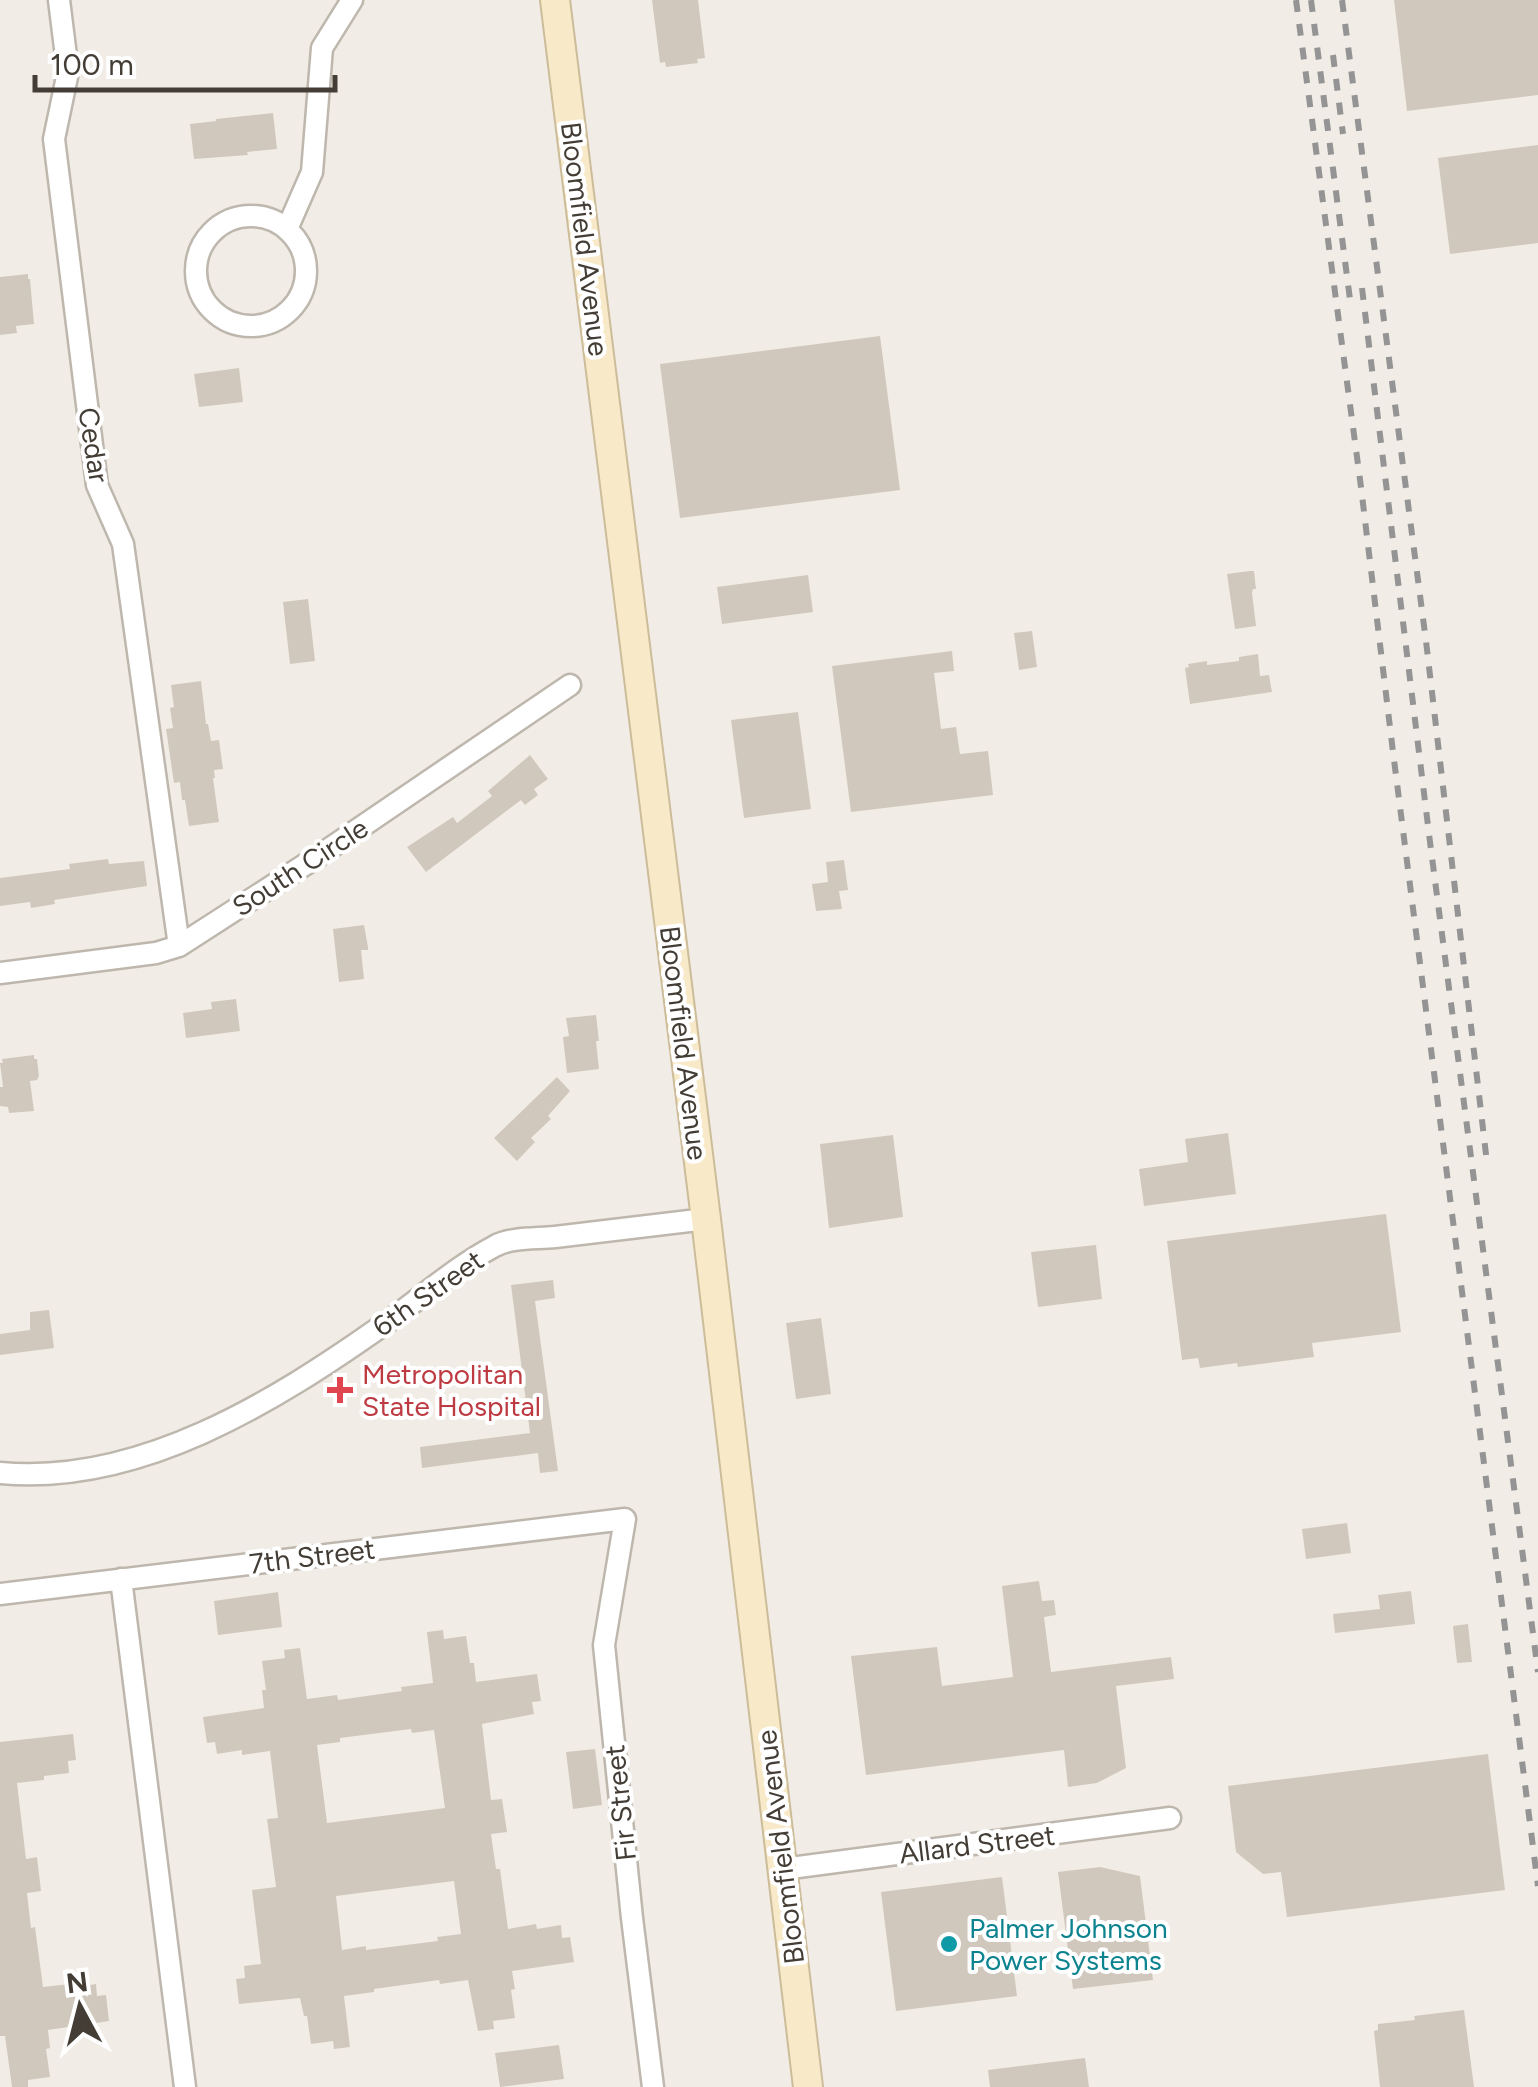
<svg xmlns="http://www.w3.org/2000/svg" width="1538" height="2087" font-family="Figtree,sans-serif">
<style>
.building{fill:#d1c8bd;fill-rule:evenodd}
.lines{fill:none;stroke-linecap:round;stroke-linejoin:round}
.minor-casing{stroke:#beb7ad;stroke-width:25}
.secondary-casing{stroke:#ccbc9a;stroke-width:32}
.minor{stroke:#fff;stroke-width:20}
.secondary{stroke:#f8eac9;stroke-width:28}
.rail{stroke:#949494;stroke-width:6;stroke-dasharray:12 12;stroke-linecap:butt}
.health-dot{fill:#e0444e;stroke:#fff;stroke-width:4}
.culture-dot{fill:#0f9aa8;stroke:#fff;stroke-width:4}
.labels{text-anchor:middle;stroke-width:8;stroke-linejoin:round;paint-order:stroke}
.street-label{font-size:28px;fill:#433d36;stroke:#fff}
.health-label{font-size:28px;fill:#be3a42;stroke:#fff;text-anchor:start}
.culture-label{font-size:28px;fill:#0d838f;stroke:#fff;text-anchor:start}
</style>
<rect width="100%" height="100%" fill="#f1ede6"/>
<path class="building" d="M 652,0 L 698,0 L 705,58 L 697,59 L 698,63 L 666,67 L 665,62 L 660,63 Z
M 1394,0 L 1538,0 L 1538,95 L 1407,111 Z
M 273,113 L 277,149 L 247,152 L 248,155 L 194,159 L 190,124 L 216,121 L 216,119 Z
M 1538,145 L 1538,243 L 1450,254 L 1438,158 Z
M 28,274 L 28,279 L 30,279 L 34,324 L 16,326 L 17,333 L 0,335 L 0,277 Z
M 880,336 L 900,490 L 680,518 L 660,364 Z
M 239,368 L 243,402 L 199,407 L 194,374 Z
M 1250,571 L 1254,571 L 1256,589 L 1253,589 L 1252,593 L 1256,626 L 1235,629 L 1227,574 Z
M 808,575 L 813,612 L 722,624 L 717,587 Z
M 308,599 L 315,661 L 290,664 L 283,602 Z
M 1032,631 L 1037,667 L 1019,670 L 1014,633 Z
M 952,651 L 954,671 L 934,673 L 941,729 L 956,727 L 960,754 L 988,751 L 993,795 L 851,812 L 832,666 Z
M 1258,654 L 1260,676 L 1269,675 L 1272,692 L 1190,704 L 1185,668 L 1189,667 L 1188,664 L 1207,661 L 1207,665 L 1239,661 L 1239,657 Z
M 201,681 L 206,724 L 208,724 L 211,741 L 219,740 L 223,769 L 214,770 L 215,778 L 213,778 L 219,822 L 189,826 L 185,800 L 182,800 L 180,782 L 174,783 L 166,729 L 173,728 L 170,708 L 174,707 L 171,685 Z
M 798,712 L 811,809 L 744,818 L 731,720 Z
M 530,755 L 548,779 L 534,789 L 538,795 L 525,805 L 521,800 L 426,872 L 407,847 L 453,817 L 457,823 L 492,796 L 488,791 Z
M 108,859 L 109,864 L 144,861 L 147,886 L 54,900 L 55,904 L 31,908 L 30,902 L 0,906 L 0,878 L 70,869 L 69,864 Z
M 844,860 L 848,890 L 839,891 L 842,909 L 816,911 L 812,884 L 828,882 L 826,862 Z
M 364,925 L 368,947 L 368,950 L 361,950 L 364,979 L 339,982 L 333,929 Z
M 236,999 L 240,1031 L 186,1038 L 183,1013 L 212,1009 L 211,1002 Z
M 596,1015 L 599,1041 L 596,1041 L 599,1069 L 567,1073 L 563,1037 L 569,1036 L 566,1018 Z
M 34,1055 L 34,1059 L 37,1059 L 39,1076 L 37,1080 L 30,1081 L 34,1111 L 9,1113 L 8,1107 L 0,1106 L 0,1087 L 3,1087 L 0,1063 L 3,1063 L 2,1059 Z
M 557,1077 L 570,1091 L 548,1116 L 551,1119 L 531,1138 L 535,1142 L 517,1161 L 494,1138 Z
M 1228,1133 L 1236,1194 L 1144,1206 L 1139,1169 L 1188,1162 L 1185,1139 Z
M 893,1135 L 903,1217 L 829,1228 L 820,1144 Z
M 1386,1214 L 1401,1332 L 1312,1343 L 1314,1357 L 1238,1367 L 1237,1363 L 1200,1368 L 1198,1358 L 1182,1360 L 1167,1241 Z
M 1096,1245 L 1102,1299 L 1038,1307 L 1031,1252 Z
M 553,1280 L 555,1298 L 535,1301 L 558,1471 L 540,1473 L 538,1453 L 422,1468 L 420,1447 L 530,1433 L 511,1285 Z
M 49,1310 L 54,1348 L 0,1355 L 0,1334 L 30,1330 L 30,1312 Z
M 821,1318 L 831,1394 L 796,1399 L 786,1323 Z
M 1347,1523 L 1351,1553 L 1306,1559 L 1302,1529 Z
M 1039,1581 L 1042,1601 L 1054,1600 L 1056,1615 L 1044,1617 L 1051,1672 L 1171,1657 L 1174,1679 L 1116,1686 L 1126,1768 L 1097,1783 L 1068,1787 L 1064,1750 L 866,1775 L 851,1656 L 937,1647 L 942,1686 L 1013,1677 L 1002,1586 Z
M 1411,1591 L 1415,1624 L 1335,1633 L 1333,1614 L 1380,1609 L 1378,1595 Z
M 278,1592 L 282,1627 L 218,1635 L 214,1601 Z
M 1468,1624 L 1472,1662 L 1457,1663 L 1453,1626 Z
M 443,1630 L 444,1639 L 466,1636 L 470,1663 L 474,1663 L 476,1682 L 537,1674 L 541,1701 L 532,1702 L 534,1714 L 482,1724 L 491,1800 L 502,1799 L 507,1832 L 491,1834 L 496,1869 L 500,1869 L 508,1929 L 536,1924 L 537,1929 L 561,1925 L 562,1938 L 570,1937 L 574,1962 L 512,1971 L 515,1989 L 511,1990 L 515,2018 L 493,2021 L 494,2029 L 478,2031 L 468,1980 L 440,1984 L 439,1980 L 374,1989 L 374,1992 L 344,1996 L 350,2047 L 334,2049 L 333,2041 L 311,2044 L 307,2016 L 304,2016 L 300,1998 L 239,2004 L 236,1979 L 245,1978 L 244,1966 L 261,1964 L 252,1890 L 276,1887 L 267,1819 L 278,1818 L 270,1751 L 242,1755 L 242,1750 L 217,1754 L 215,1742 L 207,1743 L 203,1717 L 264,1708 L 262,1690 L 266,1690 L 262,1661 L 285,1658 L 284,1650 L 300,1648 L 307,1699 L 337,1695 L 338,1700 L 402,1691 L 401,1687 L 433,1683 L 427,1632 ZM 411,1729 L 412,1733 L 434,1730 L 445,1808 L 327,1823 L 317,1745 L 340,1742 L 340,1738 ZM 454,1881 L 461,1934 L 437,1937 L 438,1941 L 366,1950 L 366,1946 L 342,1950 L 336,1896 Z
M 73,1734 L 76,1760 L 68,1761 L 69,1773 L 44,1776 L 44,1780 L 17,1783 L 26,1859 L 37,1857 L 41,1891 L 27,1893 L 31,1928 L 35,1927 L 43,1987 L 70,1984 L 71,1988 L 96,1984 L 97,1996 L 106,1995 L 109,2021 L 48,2030 L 50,2048 L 46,2049 L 50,2077 L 28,2080 L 28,2087 L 12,2087 L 5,2036 L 0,2036 L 0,1742 Z
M 595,1749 L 602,1805 L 573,1809 L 566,1752 Z
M 1488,1754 L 1505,1890 L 1287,1917 L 1281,1872 L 1263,1874 L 1236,1852 L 1228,1786 Z
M 1100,1867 L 1140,1876 L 1153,1980 L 1073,1989 L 1058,1872 Z
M 1002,1877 L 1017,1996 L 896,2011 L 881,1892 Z
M 1464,2010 L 1474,2087 L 1380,2087 L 1374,2031 L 1378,2030 L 1378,2024 L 1415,2020 L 1414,2016 Z
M 559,2045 L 564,2079 L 500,2087 L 495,2053 Z
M 1085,2058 L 1089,2087 L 990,2087 L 988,2070 Z"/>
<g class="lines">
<defs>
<path id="minor" d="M 59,0 L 68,72 L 54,139 L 97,485 L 123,544 L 179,946
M196 271a55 55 0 1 1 110 0a55 55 0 1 1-110 0Z
M 287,229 L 312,172 L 322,48 L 352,0
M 0,973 L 156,953 L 179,946 L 323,853 L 570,685
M 0,1473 C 139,1486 274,1402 383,1325 C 420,1299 455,1267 495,1246 C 511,1237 537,1239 555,1237 C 605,1231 656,1225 706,1219
M 121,1579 L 185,2087
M 0,1594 L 625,1519 L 604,1645 L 632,1918 L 653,2087
M 783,1869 L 1170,1818"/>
<path id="secondary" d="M 555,0 L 706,1219 L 808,2087"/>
</defs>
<use href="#minor" class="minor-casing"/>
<use href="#secondary" class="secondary-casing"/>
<use href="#minor" class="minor"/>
<use href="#secondary" class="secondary"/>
<path class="rail" d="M 1296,0 L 1361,487 L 1393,752 L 1538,1886
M 1311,0 L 1351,307
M 1342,0 L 1426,641 L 1487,1163
M 1333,55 L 1343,134
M 1362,288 L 1430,842 L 1538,1672"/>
</g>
<path class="health-dot" d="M335 1375h10v10h10v10h-10v10h-10v-10h-10v-10h10z"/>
<circle class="culture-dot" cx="949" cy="1944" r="10"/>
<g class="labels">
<g class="street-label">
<text transform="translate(585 239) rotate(83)" y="10">Bloomfield Avenue</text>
<text transform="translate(94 445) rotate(81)" y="10">Cedar</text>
<text transform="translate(300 867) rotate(-33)" y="10">South Circle</text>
<text transform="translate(684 1043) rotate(83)" y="10">Bloomfield Avenue</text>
<text transform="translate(428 1293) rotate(-35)" y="10">6th Street</text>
<text transform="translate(312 1556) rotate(-7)" y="10">7th Street</text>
<text transform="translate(620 1803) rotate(-96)" y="10">Fir Street</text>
<text transform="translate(977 1844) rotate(-7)" y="10">Allard Street</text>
<text transform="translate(780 1847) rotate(-97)" y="10">Bloomfield Avenue</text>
</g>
<g class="health-label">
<text x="362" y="1384">Metropolitan<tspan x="362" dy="32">State Hospital</tspan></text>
</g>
<g class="culture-label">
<text x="969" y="1938">Palmer Johnson<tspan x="969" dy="32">Power Systems</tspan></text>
</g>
</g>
<g transform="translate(80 2007) rotate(353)" stroke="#ffffff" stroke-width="8" paint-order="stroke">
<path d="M0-8L18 38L0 25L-18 38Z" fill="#433d36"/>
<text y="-15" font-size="28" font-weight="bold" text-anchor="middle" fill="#433d36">N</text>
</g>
<path d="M35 75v15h300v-15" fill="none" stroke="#433d36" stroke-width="5"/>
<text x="50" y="75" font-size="30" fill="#433d36" stroke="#ffffff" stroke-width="8" paint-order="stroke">100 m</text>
</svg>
